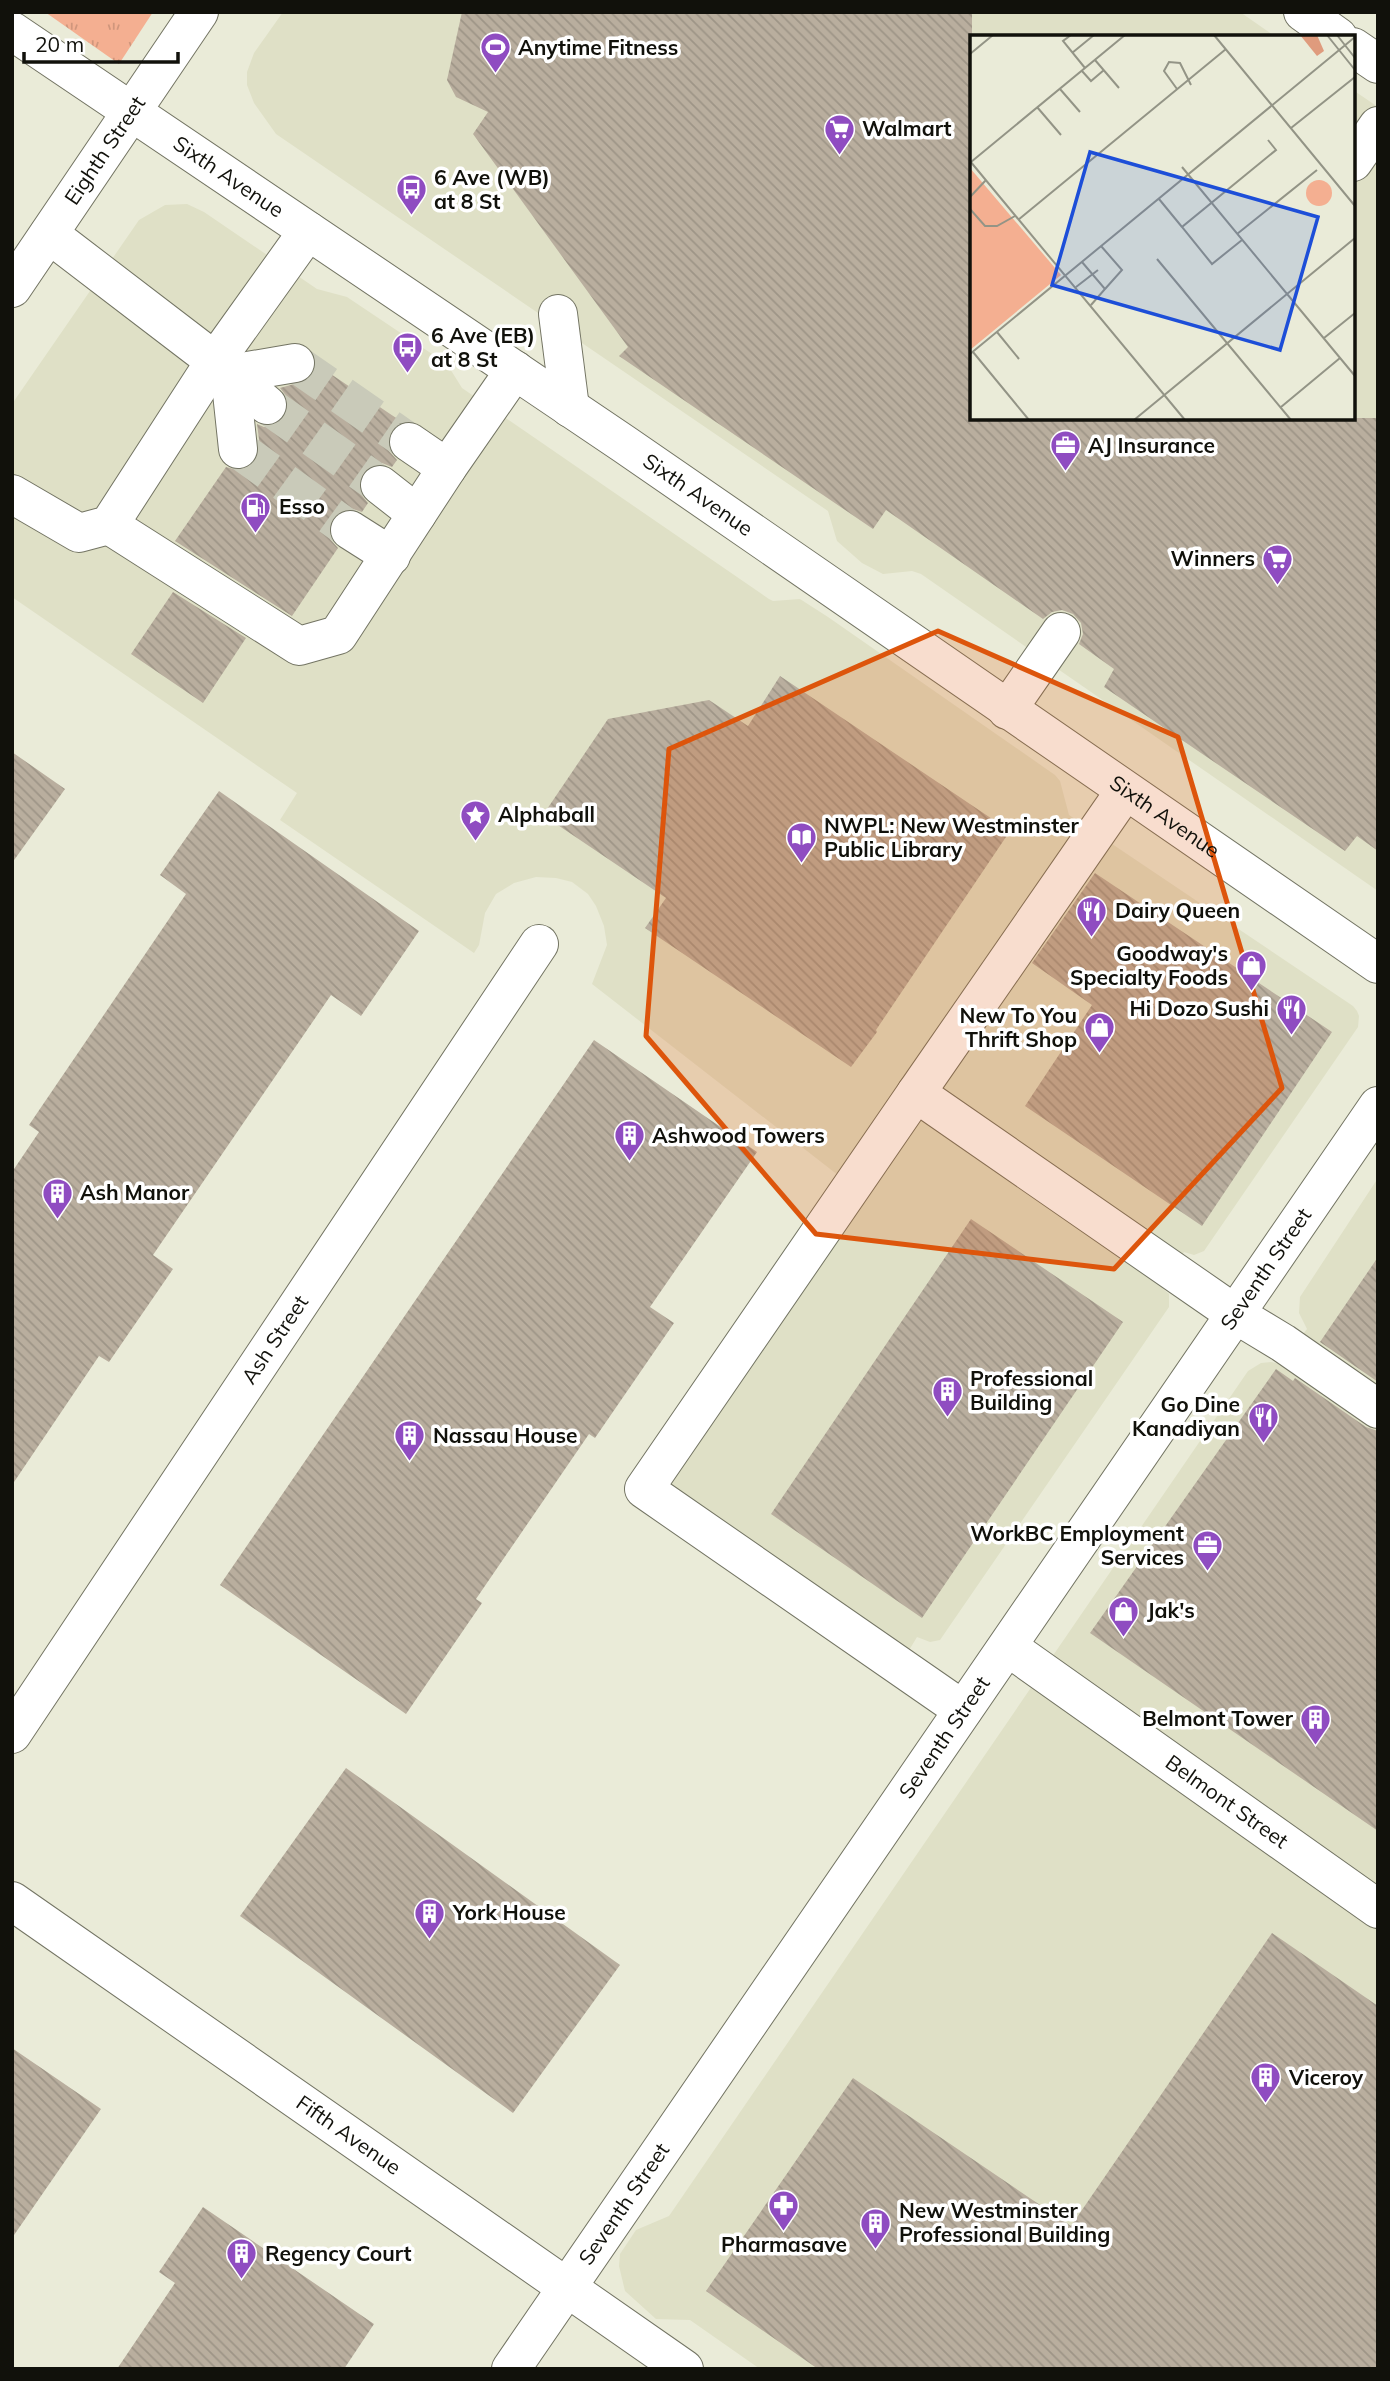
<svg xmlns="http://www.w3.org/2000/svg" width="1390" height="2381" font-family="Mulish,sans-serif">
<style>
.built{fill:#dfe0c6}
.park{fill:url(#park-tufts)}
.building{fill:url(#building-back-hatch)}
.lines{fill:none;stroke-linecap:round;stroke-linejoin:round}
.minor-tunnel{stroke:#c9cab9;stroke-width:38;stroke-dasharray:38 19;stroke-linecap:butt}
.minor-casing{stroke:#737463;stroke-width:40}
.minor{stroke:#fff;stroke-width:38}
.marked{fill:#dd550c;fill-opacity:0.2;stroke:#dd550c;stroke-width:5;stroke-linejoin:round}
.labels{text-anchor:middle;stroke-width:7;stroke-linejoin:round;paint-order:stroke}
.poi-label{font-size:21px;font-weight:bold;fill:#11110b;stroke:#fff;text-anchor:start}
.street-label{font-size:21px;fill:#11110b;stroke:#fff}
.inset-road{fill:none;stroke:#939486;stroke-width:2}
.view{fill:#1d4ed8;fill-opacity:0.15;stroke:#1d4ed8;stroke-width:3.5}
.inset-edge{fill:none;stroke:#11110b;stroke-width:3.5}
</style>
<defs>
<pattern id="park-tufts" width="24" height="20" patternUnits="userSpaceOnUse" patternTransform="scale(1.75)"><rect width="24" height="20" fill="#f4af91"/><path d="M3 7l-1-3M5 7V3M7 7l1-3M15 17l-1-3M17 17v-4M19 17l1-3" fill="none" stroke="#d0967c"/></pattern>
<pattern id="building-back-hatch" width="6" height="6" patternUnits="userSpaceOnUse" patternTransform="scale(1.75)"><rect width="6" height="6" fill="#b9ae9e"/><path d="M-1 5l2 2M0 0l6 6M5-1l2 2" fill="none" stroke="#9e9587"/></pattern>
</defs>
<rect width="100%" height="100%" fill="#eaebd8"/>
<path class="built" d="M 283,12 L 1240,12 L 1276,37 L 972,37 L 972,418 L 1353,418 L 1353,90 L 1378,107 L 1378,891 L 921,574 L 912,571 L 883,574 L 862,563 L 837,541 L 828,511 L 276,134 L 254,103 L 247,85 L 247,72 L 254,53 Z
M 187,204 L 204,212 L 317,289 L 347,297 L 447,364 L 462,388 L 769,599 L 773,601 L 800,599 L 828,617 L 1055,775 L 1060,781 L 1069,815 L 1353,1006 L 1357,1011 L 1359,1016 L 1358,1027 L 1204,1251 L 1194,1255 L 1184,1252 L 1163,1289 L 1169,1294 L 1169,1307 L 940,1640 L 930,1642 L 917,1637 L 899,1667 L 644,1489 L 852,1186 L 592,984 L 607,945 L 604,926 L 596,906 L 588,894 L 572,882 L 556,878 L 536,877 L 514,883 L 496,894 L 485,913 L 479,945 L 474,953 L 280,820 L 297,793 L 12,597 L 12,404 L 139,220 L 165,205 Z
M 1378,1178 L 1378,2369 L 760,2369 L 690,2320 L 656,2319 L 625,2291 L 619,2266 L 620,2254 L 636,2230 L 669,2216 L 1248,1371 L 1261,1363 L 1271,1362 L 1280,1364 L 1307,1329 L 1299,1313 L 1300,1297 Z"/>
<path class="park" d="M 45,12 L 153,12 L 119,64 Z"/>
<path class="building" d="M 462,12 L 972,12 L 972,418 L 1378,418 L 1378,851 L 1357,836 L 1345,851 L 1104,687 L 1114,669 L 1079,644 L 1083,634 L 1081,623 L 1073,614 L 1062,610 L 1052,612 L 1043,619 L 886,510 L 873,529 L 619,356 L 628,347 L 473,134 L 488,112 L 456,97 L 447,80 Z
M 316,364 L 402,422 L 391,429 L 387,440 L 389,451 L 397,460 L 392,467 L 382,463 L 373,465 L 362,472 L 358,483 L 360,493 L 368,503 L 362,512 L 350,508 L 339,511 L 332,518 L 328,530 L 330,539 L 338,548 L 292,616 L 175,541 L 226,467 L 241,471 L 250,467 L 258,458 L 260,447 L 257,424 L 264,427 L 275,425 L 284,419 L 288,410 L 287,397 L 280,388 L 308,380 L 315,371 Z
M 173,592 L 246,638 L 203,703 L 131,654 Z
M 780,676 L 1010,831 L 876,1030 L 877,1032 L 851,1067 L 645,928 L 666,898 L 543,815 L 608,719 L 709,700 L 748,726 Z
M 12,752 L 65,789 L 12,863 Z
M 219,791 L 419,931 L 361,1016 L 331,995 L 153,1255 L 173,1269 L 109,1362 L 99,1356 L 12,1485 L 12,1172 L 39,1132 L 29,1125 L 186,894 L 160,875 Z
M 1095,873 L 1332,1032 L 1202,1226 L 1025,1106 L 1092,1005 L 1032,963 Z
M 594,1040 L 757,1152 L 650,1307 L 674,1323 L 595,1438 L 589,1434 L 476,1599 L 482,1603 L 406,1714 L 220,1585 Z
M 971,1219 L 1123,1322 L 922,1618 L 771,1514 Z
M 1378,1257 L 1378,1382 L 1320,1342 Z
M 1276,1369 L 1293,1381 L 1295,1378 L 1366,1427 L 1378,1431 L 1378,1831 L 1090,1633 Z
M 346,1768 L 620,1965 L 513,2113 L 240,1916 Z
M 1272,1933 L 1378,2006 L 1378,2369 L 818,2369 L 706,2291 L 853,2078 L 1071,2226 Z
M 12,2048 L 101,2109 L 12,2238 Z
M 203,2207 L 374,2324 L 344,2369 L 117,2369 L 175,2283 L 159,2272 Z"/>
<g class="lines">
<path class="minor-tunnel" d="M 295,363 L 409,442
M 267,405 L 380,485
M 238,449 L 350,530"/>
<defs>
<g id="minor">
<path d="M 1303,12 L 1338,37"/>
<path id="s1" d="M 12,31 L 624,444 L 1378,964"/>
<path d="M 1353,47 L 1378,64"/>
<path d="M 1353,162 L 1378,126"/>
<path d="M 49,234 L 215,361 L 267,405"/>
<path id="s2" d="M 12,288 L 199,12"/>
<path d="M 558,314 L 570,408"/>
<path d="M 409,442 L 447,468"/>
<path d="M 238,449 L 230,374 L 295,363"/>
<path d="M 380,485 L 417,514"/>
<path d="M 12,494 L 79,533 L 109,525 L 215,361 L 308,231"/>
<path d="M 109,525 L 299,646 L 338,635 L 447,468 L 515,370"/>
<path d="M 350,530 L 391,556"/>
<path d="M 1007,710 L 1061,632"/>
<path d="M 916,1093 L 1125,791"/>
<path id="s3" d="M 1008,1647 L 1378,1909"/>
<path d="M 963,1710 L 644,1489 L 916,1093 L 1235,1314 L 1283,1343 L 1378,1409"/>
<path id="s4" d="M 12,1734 L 539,944"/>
<path id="s5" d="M 12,1901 L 684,2369"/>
<path id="s6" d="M 511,2369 L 1378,1106"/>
</g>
</defs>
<use href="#minor" class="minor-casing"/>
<use href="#minor" class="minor"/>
</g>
<path class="marked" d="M 938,631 L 1178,737 L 1282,1088 L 1114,1269 L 816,1234 L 646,1036 L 669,749 Z"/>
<defs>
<symbol id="stadium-pin" viewBox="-11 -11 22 30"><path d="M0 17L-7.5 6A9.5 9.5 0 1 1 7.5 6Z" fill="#8f4cc1" stroke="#fff"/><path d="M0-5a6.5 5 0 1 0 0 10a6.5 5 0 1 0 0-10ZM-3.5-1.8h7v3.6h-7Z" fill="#fff"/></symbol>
<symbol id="supermarket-pin" viewBox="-11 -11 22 30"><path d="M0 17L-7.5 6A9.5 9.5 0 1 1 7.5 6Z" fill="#8f4cc1" stroke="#fff"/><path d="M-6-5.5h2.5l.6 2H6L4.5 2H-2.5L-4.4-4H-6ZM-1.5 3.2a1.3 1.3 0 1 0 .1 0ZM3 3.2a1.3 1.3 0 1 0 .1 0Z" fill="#fff"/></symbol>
<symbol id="bus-pin" viewBox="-11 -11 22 30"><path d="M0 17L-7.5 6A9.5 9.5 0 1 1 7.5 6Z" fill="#8f4cc1" stroke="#fff"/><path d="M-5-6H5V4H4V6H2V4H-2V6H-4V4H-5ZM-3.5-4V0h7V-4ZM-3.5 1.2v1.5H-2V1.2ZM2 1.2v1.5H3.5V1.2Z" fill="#fff"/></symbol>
<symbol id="office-pin" viewBox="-11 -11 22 30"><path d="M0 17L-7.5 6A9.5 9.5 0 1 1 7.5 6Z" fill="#8f4cc1" stroke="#fff"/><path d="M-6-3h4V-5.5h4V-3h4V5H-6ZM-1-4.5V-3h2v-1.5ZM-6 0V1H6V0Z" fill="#fff"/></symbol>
<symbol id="fuel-pin" viewBox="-11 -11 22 30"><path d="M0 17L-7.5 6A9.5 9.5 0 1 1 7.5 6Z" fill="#8f4cc1" stroke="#fff"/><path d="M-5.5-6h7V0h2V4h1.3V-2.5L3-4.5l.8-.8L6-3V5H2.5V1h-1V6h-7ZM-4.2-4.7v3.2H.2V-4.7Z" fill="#fff"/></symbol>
<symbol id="sight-pin" viewBox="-11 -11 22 30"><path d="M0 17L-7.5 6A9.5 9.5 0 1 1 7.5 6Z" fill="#8f4cc1" stroke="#fff"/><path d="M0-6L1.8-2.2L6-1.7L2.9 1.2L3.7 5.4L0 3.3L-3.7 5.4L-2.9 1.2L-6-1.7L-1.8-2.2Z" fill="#fff"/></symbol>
<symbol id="library-pin" viewBox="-11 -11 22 30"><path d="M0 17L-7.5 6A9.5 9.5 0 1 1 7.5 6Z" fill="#8f4cc1" stroke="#fff"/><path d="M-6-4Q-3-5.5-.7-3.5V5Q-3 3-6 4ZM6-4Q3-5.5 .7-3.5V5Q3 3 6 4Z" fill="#fff"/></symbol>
<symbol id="restaurant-pin" viewBox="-11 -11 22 30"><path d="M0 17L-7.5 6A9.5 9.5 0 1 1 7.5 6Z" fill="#8f4cc1" stroke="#fff"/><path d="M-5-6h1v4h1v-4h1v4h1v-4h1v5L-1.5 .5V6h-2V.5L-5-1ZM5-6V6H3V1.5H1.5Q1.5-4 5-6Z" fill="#fff"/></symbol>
<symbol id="shop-pin" viewBox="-11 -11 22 30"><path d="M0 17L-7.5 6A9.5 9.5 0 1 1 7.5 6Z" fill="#8f4cc1" stroke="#fff"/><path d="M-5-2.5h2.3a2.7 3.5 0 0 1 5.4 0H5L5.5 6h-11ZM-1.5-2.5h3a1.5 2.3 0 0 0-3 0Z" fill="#fff"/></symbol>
<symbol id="building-pin" viewBox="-11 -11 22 30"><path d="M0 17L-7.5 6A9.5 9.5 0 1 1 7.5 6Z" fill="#8f4cc1" stroke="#fff"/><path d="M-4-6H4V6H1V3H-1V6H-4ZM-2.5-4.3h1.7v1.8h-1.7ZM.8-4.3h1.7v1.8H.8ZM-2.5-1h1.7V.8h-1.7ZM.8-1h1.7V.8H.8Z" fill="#fff"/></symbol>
<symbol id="pharmacy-pin" viewBox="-11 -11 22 30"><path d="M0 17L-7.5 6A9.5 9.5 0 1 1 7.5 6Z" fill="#8f4cc1" stroke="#fff"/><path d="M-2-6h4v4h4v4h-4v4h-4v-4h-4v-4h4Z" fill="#fff"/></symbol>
</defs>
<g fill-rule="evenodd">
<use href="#stadium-pin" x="478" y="30" width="35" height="47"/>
<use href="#supermarket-pin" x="822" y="112" width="35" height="47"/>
<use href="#bus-pin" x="394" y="172" width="35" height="47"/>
<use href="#bus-pin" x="390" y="330" width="35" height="47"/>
<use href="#office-pin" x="1048" y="428" width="35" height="47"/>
<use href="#fuel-pin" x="238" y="490" width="35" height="47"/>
<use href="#supermarket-pin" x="1260" y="542" width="35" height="47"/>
<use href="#sight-pin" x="458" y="798" width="35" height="47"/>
<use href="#library-pin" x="784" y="820" width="35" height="47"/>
<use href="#restaurant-pin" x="1074" y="894" width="35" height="47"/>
<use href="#shop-pin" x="1234" y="948" width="35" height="47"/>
<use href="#restaurant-pin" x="1274" y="992" width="35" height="47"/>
<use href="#shop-pin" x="1082" y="1010" width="35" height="47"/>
<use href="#building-pin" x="612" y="1118" width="35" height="47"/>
<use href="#building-pin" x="40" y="1176" width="35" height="47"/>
<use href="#building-pin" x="930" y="1374" width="35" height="47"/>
<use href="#restaurant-pin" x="1246" y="1400" width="35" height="47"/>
<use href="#building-pin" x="392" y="1418" width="35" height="47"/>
<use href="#office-pin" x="1190" y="1528" width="35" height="47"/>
<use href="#shop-pin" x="1106" y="1594" width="35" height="47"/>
<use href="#building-pin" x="1298" y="1702" width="35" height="47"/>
<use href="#building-pin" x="412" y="1896" width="35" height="47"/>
<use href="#building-pin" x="1248" y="2060" width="35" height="47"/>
<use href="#pharmacy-pin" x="766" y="2188" width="35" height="47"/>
<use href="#building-pin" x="858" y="2206" width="35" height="47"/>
<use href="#building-pin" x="224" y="2236" width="35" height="47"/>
</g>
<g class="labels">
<g class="poi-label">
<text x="518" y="55">Anytime Fitness</text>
<text x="862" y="136">Walmart</text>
<text x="434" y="185">6 Ave (WB)<tspan x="434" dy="24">at 8 St</tspan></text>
<text x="431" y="343">6 Ave (EB)<tspan x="431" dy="24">at 8 St</tspan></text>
<text x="1088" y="453">AJ Insurance</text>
<text x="279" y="514">Esso</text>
<text x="1255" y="566" text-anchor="end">Winners</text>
<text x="498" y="822">Alphaball</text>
<text x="824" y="833">NWPL: New Westminster<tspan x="824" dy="24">Public Library</tspan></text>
<text x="1115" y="918">Dairy Queen</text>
<text x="1228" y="961" text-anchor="end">Goodway's<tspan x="1228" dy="24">Specialty Foods</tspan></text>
<text x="1269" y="1016" text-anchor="end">Hi Dozo Sushi</text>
<text x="1077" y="1023" text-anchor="end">New To You<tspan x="1077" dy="24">Thrift Shop</tspan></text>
<text x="652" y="1143">Ashwood Towers</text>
<text x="80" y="1200">Ash Manor</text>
<text x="970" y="1386">Professional<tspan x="970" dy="24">Building</tspan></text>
<text x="1240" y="1412" text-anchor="end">Go Dine<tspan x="1240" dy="24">Kanadiyan</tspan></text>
<text x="433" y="1443">Nassau House</text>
<text x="1184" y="1541" text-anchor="end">WorkBC Employment<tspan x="1184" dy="24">Services</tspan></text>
<text x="1147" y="1618">Jak's</text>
<text x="1293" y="1726" text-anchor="end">Belmont Tower</text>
<text x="453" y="1920">York House</text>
<text x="1289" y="2085">Viceroy</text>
<text x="899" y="2218">New Westminster<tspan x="899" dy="24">Professional Building</tspan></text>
<text x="784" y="2252" text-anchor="middle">Pharmasave</text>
<text x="265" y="2261">Regency Court</text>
</g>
<g class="street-label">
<text dy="7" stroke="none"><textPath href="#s2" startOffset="166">Eighth Street</textPath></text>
<text dy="7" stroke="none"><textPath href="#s1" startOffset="261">Sixth Avenue</textPath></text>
<text dy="7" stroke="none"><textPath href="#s1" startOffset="828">Sixth Avenue</textPath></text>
<text dy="7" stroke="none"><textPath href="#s1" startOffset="1395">Sixth Avenue</textPath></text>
<text dy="7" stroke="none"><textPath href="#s6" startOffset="1334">Seventh Street</textPath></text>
<text dy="7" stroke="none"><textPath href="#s4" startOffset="474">Ash Street</textPath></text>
<text dy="7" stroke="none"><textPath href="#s6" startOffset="766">Seventh Street</textPath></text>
<text dy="7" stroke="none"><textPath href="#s3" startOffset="268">Belmont Street</textPath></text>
<text dy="7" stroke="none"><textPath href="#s5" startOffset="410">Fifth Avenue</textPath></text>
<text dy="7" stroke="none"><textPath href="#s6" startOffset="200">Seventh Street</textPath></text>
</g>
</g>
<g transform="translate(970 35)">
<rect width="385" height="385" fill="#eaebd8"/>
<path d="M336 158a13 13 0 1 1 26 0a13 13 0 1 1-26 0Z" fill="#f4af91"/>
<path d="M 330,0 L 347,0 L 354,16 L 347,21 Z" fill="#df9b7d"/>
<path d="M 0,133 L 91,240 L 0,315 Z" fill="#f4af91"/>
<path class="inset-road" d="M 101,0 L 93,6 L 115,33M 244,0 L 385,171M 357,0 L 385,35M 367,0 L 385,23M 102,18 L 124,0M 0,19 L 23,0M 125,25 L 149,53M 112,36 L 121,46 L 134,35M 90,54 L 110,77M 207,54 L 194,36 L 199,27 L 210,28 L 221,50M 67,72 L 91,100M 321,93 L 385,42M 0,126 L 215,385M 1,127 L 155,0M 212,132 L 385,341M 0,162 L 16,145M 189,164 L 212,192M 0,174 L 15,191 L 27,191 L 45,181M 48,185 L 256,14M 267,199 L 347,135M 272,205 L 242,229 L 212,192 L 306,115 L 298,105M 131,211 L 152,235 L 135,254M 187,224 L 321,385M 112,227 L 135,254 L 121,270M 106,252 L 128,235M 27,297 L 49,324M 354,303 L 385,278M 3,317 L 59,385M 0,319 L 385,2M 311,372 L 370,323M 164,385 L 385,203"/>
<path class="view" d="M 120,117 L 348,182 L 310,315 L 82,250 Z"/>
<rect width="385" height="385" class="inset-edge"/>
</g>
<rect width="1390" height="2381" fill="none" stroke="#11110b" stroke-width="28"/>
<path d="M24 52v10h154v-10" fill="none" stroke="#11110b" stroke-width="3.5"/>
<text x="35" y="52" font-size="21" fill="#11110b" stroke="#ffffff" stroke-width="5" paint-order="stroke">20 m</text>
</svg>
